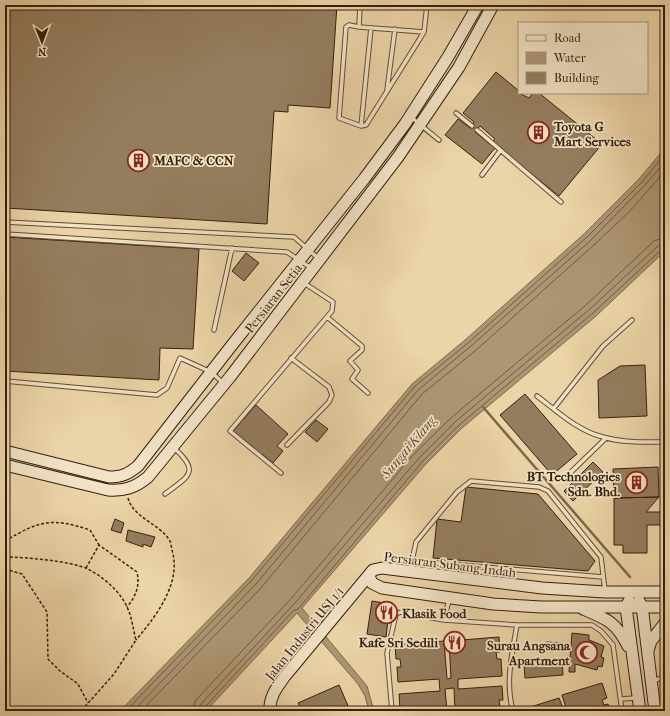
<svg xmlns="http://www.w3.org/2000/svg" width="670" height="716" font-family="'IM FELL French Canon',serif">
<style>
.water{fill:#ad9673;stroke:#7d664b}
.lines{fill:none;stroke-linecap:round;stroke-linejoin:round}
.shore{stroke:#715a40;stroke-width:1}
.stream{stroke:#7d664b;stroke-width:2.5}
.building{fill:#947d5e;stroke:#351f0e}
.lane-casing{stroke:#624c34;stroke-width:5.5}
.secondary-casing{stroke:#351f0e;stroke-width:13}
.path{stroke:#351f0e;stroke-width:1.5;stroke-dasharray:3 2;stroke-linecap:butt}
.lane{stroke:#f2e3c6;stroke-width:3.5}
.secondary{stroke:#f2e3c6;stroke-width:11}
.labels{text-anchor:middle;stroke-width:3.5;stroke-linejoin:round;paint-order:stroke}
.poi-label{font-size:13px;font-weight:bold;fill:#351f0e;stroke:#f2e3c6;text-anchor:start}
.street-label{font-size:13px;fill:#351f0e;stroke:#f2e3c6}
.water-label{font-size:14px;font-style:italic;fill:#5f4931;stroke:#f2e3c6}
</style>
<rect width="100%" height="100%" fill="#ebd4a7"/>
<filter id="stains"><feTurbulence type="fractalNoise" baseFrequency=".005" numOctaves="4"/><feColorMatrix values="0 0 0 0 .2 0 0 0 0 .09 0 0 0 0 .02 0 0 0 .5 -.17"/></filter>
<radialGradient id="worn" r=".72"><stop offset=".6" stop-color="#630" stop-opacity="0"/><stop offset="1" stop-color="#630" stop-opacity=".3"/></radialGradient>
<path class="water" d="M 665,148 L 665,251 L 596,316 L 462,428 L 425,465 L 302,608 L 367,686 L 374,711 L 369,711 L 365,696 L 358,684 L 297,613 L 206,711 L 120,711 L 249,578 L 412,384 L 465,340 L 584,234 L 639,179 Z"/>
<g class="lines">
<path class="shore" d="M 126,711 L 252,580 L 415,386 L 468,343 L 587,237 L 642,182 L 665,154
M 133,711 L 256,584 L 418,390 L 471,346 L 590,241 L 645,185 L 665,162
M 141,711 L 261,588 L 422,394 L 475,351 L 594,245 L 630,211 L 665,171
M 192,711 L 196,700 L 290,600 L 414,454 L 452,417 L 586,305 L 654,241 L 665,237
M 198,711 L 201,704 L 294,604 L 419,458 L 456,421 L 590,309 L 658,246 L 665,243
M 203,711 L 205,707 L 293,611 L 298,609 L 422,462 L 459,425 L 593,313 L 661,250 L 665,248"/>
<path class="stream" d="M 483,407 L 630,577"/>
</g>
<path class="building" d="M 5,5 L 337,5 L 330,108 L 288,105 L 288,112 L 274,111 L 267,224 L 5,208 Z
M 496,72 L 519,91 L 519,93 L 529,98 L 533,93 L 539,93 L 602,144 L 559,196 L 492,142 L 495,139 L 480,126 L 475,132 L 495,148 L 482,164 L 445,135 L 458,119 L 470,128 L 474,122 L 463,113 Z
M 5,237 L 199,249 L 193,349 L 160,348 L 159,380 L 5,371 Z
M 246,253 L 259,263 L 244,281 L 232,271 Z
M 645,365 L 647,416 L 599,418 L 598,380 L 620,366 Z
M 525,394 L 577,454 L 552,475 L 500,415 Z
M 256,405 L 288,434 L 277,446 L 283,451 L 273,463 L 262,454 L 261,455 L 233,431 Z
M 316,420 L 328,429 L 317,442 L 305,432 Z
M 593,462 L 603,472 L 573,501 L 564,491 Z
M 658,467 L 659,497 L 614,498 L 613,469 Z
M 466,487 L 538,494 L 595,561 L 588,571 L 433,558 L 437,519 L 461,522 Z
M 659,497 L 646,512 L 663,512 L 663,525 L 647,525 L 647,553 L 623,553 L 623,545 L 614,545 L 614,498 Z
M 115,519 L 124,523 L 121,533 L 111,530 Z
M 128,530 L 155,537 L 151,547 L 143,544 L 143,547 L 126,541 Z
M 372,601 L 390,604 L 386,637 L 367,634 Z
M 572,633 L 589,635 L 589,640 L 604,646 L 601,657 L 604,658 L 602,667 L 598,666 L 597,670 L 575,664 L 575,672 L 569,672 Z
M 499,637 L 500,652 L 496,652 L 497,659 L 501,659 L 502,676 L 458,679 L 458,689 L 502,686 L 503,700 L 499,700 L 500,708 L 503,708 L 503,711 L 455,711 L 454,688 L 445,689 L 447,711 L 404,711 L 404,707 L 400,708 L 399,694 L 440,691 L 439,679 L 398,682 L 397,667 L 401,667 L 400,659 L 396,659 L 395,645 L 444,641 L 447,679 L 451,678 L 449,641 Z
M 546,642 L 563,643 L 562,651 L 545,651 Z
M 562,660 L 563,675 L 525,678 L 524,663 Z
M 602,683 L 607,698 L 602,700 L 604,705 L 608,704 L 610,711 L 567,711 L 562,695 Z
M 339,685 L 349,708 L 342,711 L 302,711 L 298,703 Z
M 559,698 L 564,711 L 521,711 L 521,710 Z"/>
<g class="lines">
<defs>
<path id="lane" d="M 360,5 L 359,27 L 349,25 L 346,27 L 339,118 L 361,126 L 366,125 L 424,32 L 427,5
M 359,27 L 424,32
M 387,90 L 395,29
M 456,113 L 472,126
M 411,117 L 439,140
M 361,126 L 371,28
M 477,130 L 561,202
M 482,175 L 500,151
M 5,222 L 294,237 L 319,259
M 5,234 L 287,252 L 311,268
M 327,317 L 362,346 L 362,350 L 350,361 L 358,370 L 352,379 L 368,393
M 214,330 L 232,248
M 5,381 L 157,395 L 167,388 L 180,358 L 211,372 L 222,382
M 537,396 C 557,411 578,431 603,437 C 623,443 645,442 665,442
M 554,408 L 603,346 L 632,320
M 287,445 L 329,402 L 332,395 L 329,387 L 291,358
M 281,473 L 230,431 L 332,311 L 333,302 L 304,283
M 569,474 L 606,438
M 165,494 C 189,476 201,472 173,447
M 412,561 L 416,542 L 457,492 L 471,481 L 539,487 L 548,491 L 601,557 L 605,591
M 412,570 L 412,561 L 603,577
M 444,620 L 449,600
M 654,681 L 665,676
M 621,699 L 636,698
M 392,711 L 387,653 L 396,614 L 401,612 L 444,620 L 517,625 L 592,625 L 601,631 L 613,645 L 622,711
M 513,711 C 505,683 512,653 517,625"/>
<path id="secondary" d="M 5,451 L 109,477 C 122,477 128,474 138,466 L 232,345 L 364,179 L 405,124 L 448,57 L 478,5
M 5,465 L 108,490 C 124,491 135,488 148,477 L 230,377 L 398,157 L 459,67 L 493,5
M 369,576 L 372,583 L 382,588 L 493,604 L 541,607 L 665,607
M 629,601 L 626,607 L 640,711
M 639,601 L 642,606 L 655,711
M 583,609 C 607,619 616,622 628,646
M 648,651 L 651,641 L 665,623
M 270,711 C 269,697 277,687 285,676 L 373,570 L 382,568 L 542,588 L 605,592 L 665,592"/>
</defs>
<use href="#lane" class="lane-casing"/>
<use href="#secondary" class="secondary-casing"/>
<path class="path" d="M 128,498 C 133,517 157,523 168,538 C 171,541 171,546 172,550 C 182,583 156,616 136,640
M 5,541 C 39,521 51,517 90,530 L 99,545
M 5,557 C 24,557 71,561 88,569 C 103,577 120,591 127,607 C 132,617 133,629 136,640 L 114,674 L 81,711
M 86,568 L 99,545 L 137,572 C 140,586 136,596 127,607
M 5,569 L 22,574 L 47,612 L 48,659 L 60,671 L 78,684 L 88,703"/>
<use href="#lane" class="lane"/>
<use href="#secondary" class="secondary"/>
</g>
<defs>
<symbol id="building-ring" viewBox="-11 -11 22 22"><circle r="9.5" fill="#f2e3c6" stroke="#8f2418" stroke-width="1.5"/><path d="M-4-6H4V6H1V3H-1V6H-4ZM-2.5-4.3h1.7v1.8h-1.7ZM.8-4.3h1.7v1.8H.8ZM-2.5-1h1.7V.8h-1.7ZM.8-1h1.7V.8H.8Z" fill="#8f2418"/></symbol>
<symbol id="restaurant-ring" viewBox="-11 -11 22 22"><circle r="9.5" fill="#f2e3c6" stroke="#8f2418" stroke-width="1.5"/><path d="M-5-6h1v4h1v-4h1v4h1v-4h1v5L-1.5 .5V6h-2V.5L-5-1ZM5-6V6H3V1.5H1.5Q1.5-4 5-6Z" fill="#8f2418"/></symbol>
<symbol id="mosque-ring" viewBox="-11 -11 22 22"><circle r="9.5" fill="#f2e3c6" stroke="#8f2418" stroke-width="1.5"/><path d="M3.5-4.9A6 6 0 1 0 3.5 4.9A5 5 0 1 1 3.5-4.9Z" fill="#8f2418"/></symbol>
</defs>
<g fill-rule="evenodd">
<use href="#building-ring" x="526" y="120" width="25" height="25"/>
<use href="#building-ring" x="126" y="148" width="25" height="25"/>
<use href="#building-ring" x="624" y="470" width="25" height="25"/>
<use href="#restaurant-ring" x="374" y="600" width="25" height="25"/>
<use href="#restaurant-ring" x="442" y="630" width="25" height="25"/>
<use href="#mosque-ring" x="574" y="640" width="25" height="25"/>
</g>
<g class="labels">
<g class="poi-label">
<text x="554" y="131">Toyota G<tspan x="554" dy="15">Mart Services</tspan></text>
<text x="154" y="165">MAFC &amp; CCN</text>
<text x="620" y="481" text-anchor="end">BT Technologies<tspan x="620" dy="15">Sdn. Bhd.</tspan></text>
<text x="402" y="618">Klasik Food</text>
<text x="438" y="647" text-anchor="end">Kafe Sri Sedili</text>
<text x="570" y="650" text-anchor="end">Surau Angsana<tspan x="570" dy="15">Apartment</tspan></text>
</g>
<g class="street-label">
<text transform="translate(273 298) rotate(-52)" y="5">Persiaran Setia</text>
<text transform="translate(450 564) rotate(7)" y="5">Persiaran Subang Indah</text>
<text transform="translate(304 633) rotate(-51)" y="5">Jalan Industri USJ 1/1</text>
</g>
<g class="water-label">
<text transform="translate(408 447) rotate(-50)" y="5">Sungai Klang</text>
</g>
</g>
<rect width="670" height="716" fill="none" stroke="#ebd4a7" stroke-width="20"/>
<rect x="6" y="6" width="658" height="704" fill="none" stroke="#351f0e" stroke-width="2"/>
<rect x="10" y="10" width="650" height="696" fill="none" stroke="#351f0e"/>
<rect x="518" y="22" width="130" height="72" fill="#f2e3c6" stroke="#a6957c"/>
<rect x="526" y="35" width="20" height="6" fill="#f2e3c6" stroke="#a6957c"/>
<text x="554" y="42" font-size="12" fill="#351f0e">Road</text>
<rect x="526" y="52" width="20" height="12" fill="#ad9673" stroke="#a6957c"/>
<text x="554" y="62" font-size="12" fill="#351f0e">Water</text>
<rect x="526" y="72" width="20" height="12" fill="#947d5e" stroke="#a6957c"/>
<text x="554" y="82" font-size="12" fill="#351f0e">Building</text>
<g transform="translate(42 42) rotate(179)" stroke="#f2e3c6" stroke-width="3" paint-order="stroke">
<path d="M0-3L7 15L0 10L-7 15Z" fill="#351f0e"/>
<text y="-6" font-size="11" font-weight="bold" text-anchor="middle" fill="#351f0e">N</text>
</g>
<rect width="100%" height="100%" filter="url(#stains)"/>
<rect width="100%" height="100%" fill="url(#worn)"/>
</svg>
